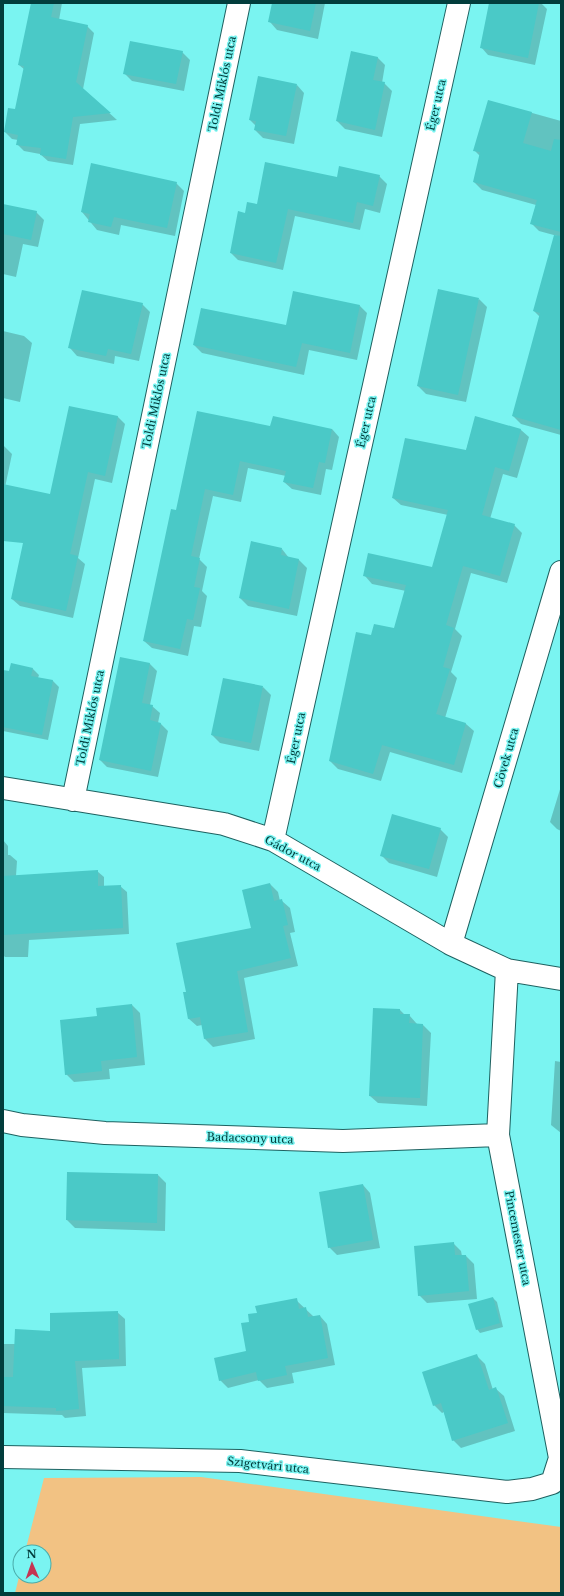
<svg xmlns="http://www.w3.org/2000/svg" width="564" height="1596" font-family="'Libre Baskerville',serif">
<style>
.green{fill:#f2c283}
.shadow{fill:#0003}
.building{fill:#4ac9c7}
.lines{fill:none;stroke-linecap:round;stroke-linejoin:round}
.minor-casing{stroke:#1e6160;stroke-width:24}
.minor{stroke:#fff;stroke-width:22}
.labels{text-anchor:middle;stroke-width:3;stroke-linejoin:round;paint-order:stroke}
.street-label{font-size:11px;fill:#023d3c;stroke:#7af4f1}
</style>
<rect width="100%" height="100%" fill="#7af4f1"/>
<path class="green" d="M 201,1477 L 561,1527 L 561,1593 L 15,1593 L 20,1573 L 20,1576 L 44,1576 L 44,1552 L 25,1552 L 44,1478 Z"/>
<path class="shadow" d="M 32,3 L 62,3 L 59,20 L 87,26 L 94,33 L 83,89 L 117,120 L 80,124 L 73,165 L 48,161 L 40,154 L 24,151 L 17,144 L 18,140 L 12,139 L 5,132 L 16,110 L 25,70 L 19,65 Z
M 274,3 L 325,3 L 318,39 L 277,30 L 270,22 Z
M 490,3 L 541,3 L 547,9 L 535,65 L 488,55 L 481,47 Z
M 182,52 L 190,60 L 184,91 L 132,81 L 124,73 Z
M 377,57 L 385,65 L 382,83 L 384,83 L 392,91 L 382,137 L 345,129 L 337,121 Z
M 297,85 L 304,93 L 294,144 L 263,138 L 255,130 L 256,126 L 250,120 Z
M 489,101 L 561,121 L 561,237 L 539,231 L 531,223 L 536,205 L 482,190 L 474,182 L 480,156 L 475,151 Z
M 379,176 L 387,184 L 380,213 L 365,209 L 360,230 L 295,216 L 283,270 L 238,260 L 231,253 L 258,205 L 338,178 Z
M 176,183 L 184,191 L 175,236 L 121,225 L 119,235 L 97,230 L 82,212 Z
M 3,205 L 36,212 L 44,220 L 38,247 L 23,244 L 16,277 L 3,274 Z
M 561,264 L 561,435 L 521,424 L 513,416 L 540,317 L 534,311 Z
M 479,299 L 487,307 L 466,402 L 426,394 L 418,386 Z
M 142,304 L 150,312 L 139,361 L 115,356 L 114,364 L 77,356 L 70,348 Z
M 360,306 L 367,313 L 357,360 L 309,350 L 304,375 L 202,353 L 194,345 L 287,326 Z
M 3,331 L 24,336 L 32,343 L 20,402 L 3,398 Z
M 117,416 L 125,424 L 112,483 L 95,479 L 78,558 L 85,564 L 73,618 L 20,606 L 12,599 L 51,495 Z
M 476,417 L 521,430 L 529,437 L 517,478 L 503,474 L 490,519 L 514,525 L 522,533 L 507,583 L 471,573 L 455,629 L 462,636 L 451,672 L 457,678 L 445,718 L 466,724 L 474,731 L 462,773 L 390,752 L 381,781 L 338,769 L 330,761 L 372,636 L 395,629 L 406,591 L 372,584 L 365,576 L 433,569 L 448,515 L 401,505 L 393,498 L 466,451 Z
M 271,427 L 332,429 L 339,437 L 332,470 L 326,469 L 321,495 L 292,489 L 284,482 L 286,476 L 248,468 L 241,502 L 213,496 L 199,559 L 207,567 L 202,591 L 207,596 L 201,627 L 194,626 L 188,656 L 152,648 L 144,641 L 177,511 Z
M 3,445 L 12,454 L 3,497 Z
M 282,549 L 289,558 L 299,560 L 307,568 L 297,616 L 248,606 L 240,598 Z
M 121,658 L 150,664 L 157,671 L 150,705 L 152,706 L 160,713 L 158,723 L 161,724 L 168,731 L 158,777 L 107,767 L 100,760 Z
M 33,669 L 39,675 L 38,678 L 53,681 L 59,687 L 48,740 L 3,731 L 3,671 L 9,673 Z
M 263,687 L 271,695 L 259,751 L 220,743 L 212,735 Z
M 561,786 L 561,831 L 557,829 L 550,822 Z
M 440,829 L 448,837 L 437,877 L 389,863 L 381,855 Z
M 3,840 L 8,846 L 8,855 L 10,855 L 17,861 L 16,876 L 97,871 L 104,877 L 104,887 L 120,886 L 127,892 L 129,934 L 29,940 L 28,957 L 5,957 L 3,955 Z
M 270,884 L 278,892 L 280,901 L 282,901 L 290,908 L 295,932 L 290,933 L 298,966 L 244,978 L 255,1039 L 213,1047 L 205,1039 L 202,1025 L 197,1026 L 189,1019 L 187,993 L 252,929 Z
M 132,1005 L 140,1013 L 145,1065 L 109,1069 L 110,1079 L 74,1082 L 66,1074 L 98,1017 Z
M 400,1010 L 405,1015 L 409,1015 L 417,1024 L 423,1025 L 431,1033 L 427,1106 L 378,1103 L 370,1096 Z
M 555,1061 L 561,1062 L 561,1133 L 551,1125 Z
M 68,1173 L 158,1175 L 166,1183 L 165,1231 L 75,1228 L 67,1220 Z
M 363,1185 L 370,1193 L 380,1248 L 337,1255 L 329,1247 Z
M 453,1243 L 461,1251 L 462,1256 L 466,1256 L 474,1264 L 477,1299 L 427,1303 L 419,1295 Z
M 493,1298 L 497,1302 L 503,1327 L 480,1333 L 477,1329 Z
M 296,1300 L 314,1317 L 320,1316 L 327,1324 L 335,1365 L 292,1373 L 294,1383 L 267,1388 L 259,1380 L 228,1388 L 220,1380 L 247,1352 L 250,1322 L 258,1314 Z
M 117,1312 L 125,1319 L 126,1366 L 82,1368 L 86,1416 L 65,1418 L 62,1415 L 3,1413 L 3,1344 L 15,1344 Z
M 477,1356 L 485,1364 L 493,1390 L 496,1389 L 504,1396 L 515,1431 L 461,1448 L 453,1440 L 444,1412 L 442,1413 L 434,1405 Z"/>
<path class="building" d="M 31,3 L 54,3 L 51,17 L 88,25 L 76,82 L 111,113 L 73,117 L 66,159 L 40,155 L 41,148 L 16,145 L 18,135 L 4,132 L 8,108 L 15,109 L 24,66 L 18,65 Z
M 272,3 L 316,3 L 310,31 L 268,22 Z
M 489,3 L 539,3 L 528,58 L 480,48 Z
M 130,41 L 183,51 L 176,84 L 123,74 Z
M 351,51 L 378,57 L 373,80 L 385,82 L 375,130 L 336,121 Z
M 258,76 L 297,84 L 286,136 L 254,130 L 256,121 L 249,120 Z
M 488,100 L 532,112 L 523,143 L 551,151 L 554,139 L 561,140 L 561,232 L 530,224 L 537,200 L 473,182 L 480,152 L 473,151 Z
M 265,162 L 337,177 L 339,166 L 380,175 L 373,206 L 357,202 L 353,223 L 288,209 L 276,263 L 230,253 L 238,211 L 245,213 L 247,202 L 257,204 Z
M 91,163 L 177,182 L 167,228 L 114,217 L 111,227 L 88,222 L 90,214 L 81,212 Z
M 3,204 L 37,211 L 31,240 L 3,234 Z
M 554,235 L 561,236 L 561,430 L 512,416 L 540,313 L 533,311 Z
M 438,289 L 479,298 L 458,395 L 417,386 Z
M 82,290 L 143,303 L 131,354 L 108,349 L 106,356 L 68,348 Z
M 293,291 L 360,305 L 350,353 L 302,343 L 296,367 L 193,345 L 201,308 L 286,325 Z
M 69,406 L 118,416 L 105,476 L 88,472 L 70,554 L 78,556 L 66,611 L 11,599 L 23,543 L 3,541 L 3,484 L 50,494 Z
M 197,411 L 270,426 L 273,416 L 332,429 L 325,463 L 319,462 L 313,488 L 283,482 L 286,471 L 240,461 L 233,495 L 205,489 L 191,556 L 200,558 L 194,587 L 200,588 L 193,620 L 187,619 L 180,649 L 143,641 L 171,509 L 176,510 Z
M 475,416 L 521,429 L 509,471 L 495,467 L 482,515 L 515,524 L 500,576 L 463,566 L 446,625 L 454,628 L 443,667 L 450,669 L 436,714 L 466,723 L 454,765 L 382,745 L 373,774 L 329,761 L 356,632 L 371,635 L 374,624 L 394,628 L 406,585 L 363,576 L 368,553 L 432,567 L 448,510 L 392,498 L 405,438 L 466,450 Z
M 251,541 L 282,548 L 281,555 L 299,559 L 289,609 L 239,598 Z
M 120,657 L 150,663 L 142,703 L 153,705 L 150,720 L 161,723 L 151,771 L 99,760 Z
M 11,663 L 33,668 L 31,676 L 53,680 L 42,735 L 3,727 L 3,670 L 9,671 Z
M 223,678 L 263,686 L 251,743 L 211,735 Z
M 392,814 L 441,828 L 429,869 L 380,856 Z
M 98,870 L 98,886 L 121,885 L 123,928 L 3,935 L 3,876 Z
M 270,883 L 274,901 L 282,899 L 288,925 L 283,926 L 291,958 L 237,971 L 248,1032 L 204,1039 L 200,1017 L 188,1019 L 183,992 L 186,992 L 176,943 L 251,928 L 242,890 Z
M 132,1004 L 137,1057 L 101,1061 L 102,1071 L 65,1075 L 60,1020 L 97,1016 L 96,1008 Z
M 373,1008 L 400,1009 L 400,1014 L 410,1014 L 409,1023 L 423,1024 L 420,1098 L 369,1096 Z
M 67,1172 L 158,1174 L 157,1223 L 66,1220 Z
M 363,1184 L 373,1240 L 328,1248 L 319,1192 Z
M 454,1242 L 455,1255 L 466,1255 L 469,1291 L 418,1296 L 414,1246 Z
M 493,1297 L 500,1323 L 476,1330 L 468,1304 Z
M 297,1298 L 299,1309 L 306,1307 L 308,1317 L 320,1315 L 328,1358 L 285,1366 L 287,1375 L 258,1381 L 256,1372 L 219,1381 L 214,1358 L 246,1351 L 241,1323 L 249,1322 L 248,1314 L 257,1313 L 255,1306 Z
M 118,1311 L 119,1359 L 75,1361 L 79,1409 L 56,1411 L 56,1408 L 3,1406 L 3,1377 L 13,1377 L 15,1329 L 50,1331 L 50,1313 Z
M 477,1354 L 489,1390 L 496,1387 L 508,1423 L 452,1441 L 441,1403 L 433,1406 L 422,1372 Z"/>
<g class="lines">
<defs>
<path id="minor" d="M 3,788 L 224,824 L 273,840 L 451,944 L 507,970 L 561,979
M 73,800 L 239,3
M 273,840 L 459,3
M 451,944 L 561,572
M 3,1121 L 22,1125 L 105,1133 L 343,1141 L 498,1135
M 3,1457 L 240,1461 L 507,1492 L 532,1489 L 552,1483 L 560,1458 L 498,1135 L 507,970"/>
</defs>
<use href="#minor" class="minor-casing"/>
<use href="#minor" class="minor"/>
</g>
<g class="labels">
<g class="street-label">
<text transform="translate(222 84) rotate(-78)" y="4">Toldi Miklós utca</text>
<text transform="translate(436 105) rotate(-77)" y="4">Éger utca</text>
<text transform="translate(156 401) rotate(-78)" y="4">Toldi Miklós utca</text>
<text transform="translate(366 422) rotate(-77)" y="4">Éger utca</text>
<text transform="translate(90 718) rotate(-78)" y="4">Toldi Miklós utca</text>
<text transform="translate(296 738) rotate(-78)" y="4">Éger utca</text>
<text transform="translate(506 758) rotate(-74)" y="4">Cövek utca</text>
<text transform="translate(293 853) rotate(28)" y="4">Gádor utca</text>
<text transform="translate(250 1138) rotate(2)" y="4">Badacsony utca</text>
<text transform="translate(518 1238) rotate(79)" y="4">Pincemester utca</text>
<text transform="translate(268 1465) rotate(6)" y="4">Szigetvári utca</text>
</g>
</g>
<rect width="564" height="1596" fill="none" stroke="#023d3c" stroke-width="8"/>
<g transform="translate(32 1564) rotate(358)"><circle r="19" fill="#7af4f1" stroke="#4aaba9"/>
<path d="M0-3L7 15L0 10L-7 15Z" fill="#c53553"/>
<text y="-6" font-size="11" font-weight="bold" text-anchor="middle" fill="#023d3c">N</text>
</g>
</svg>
